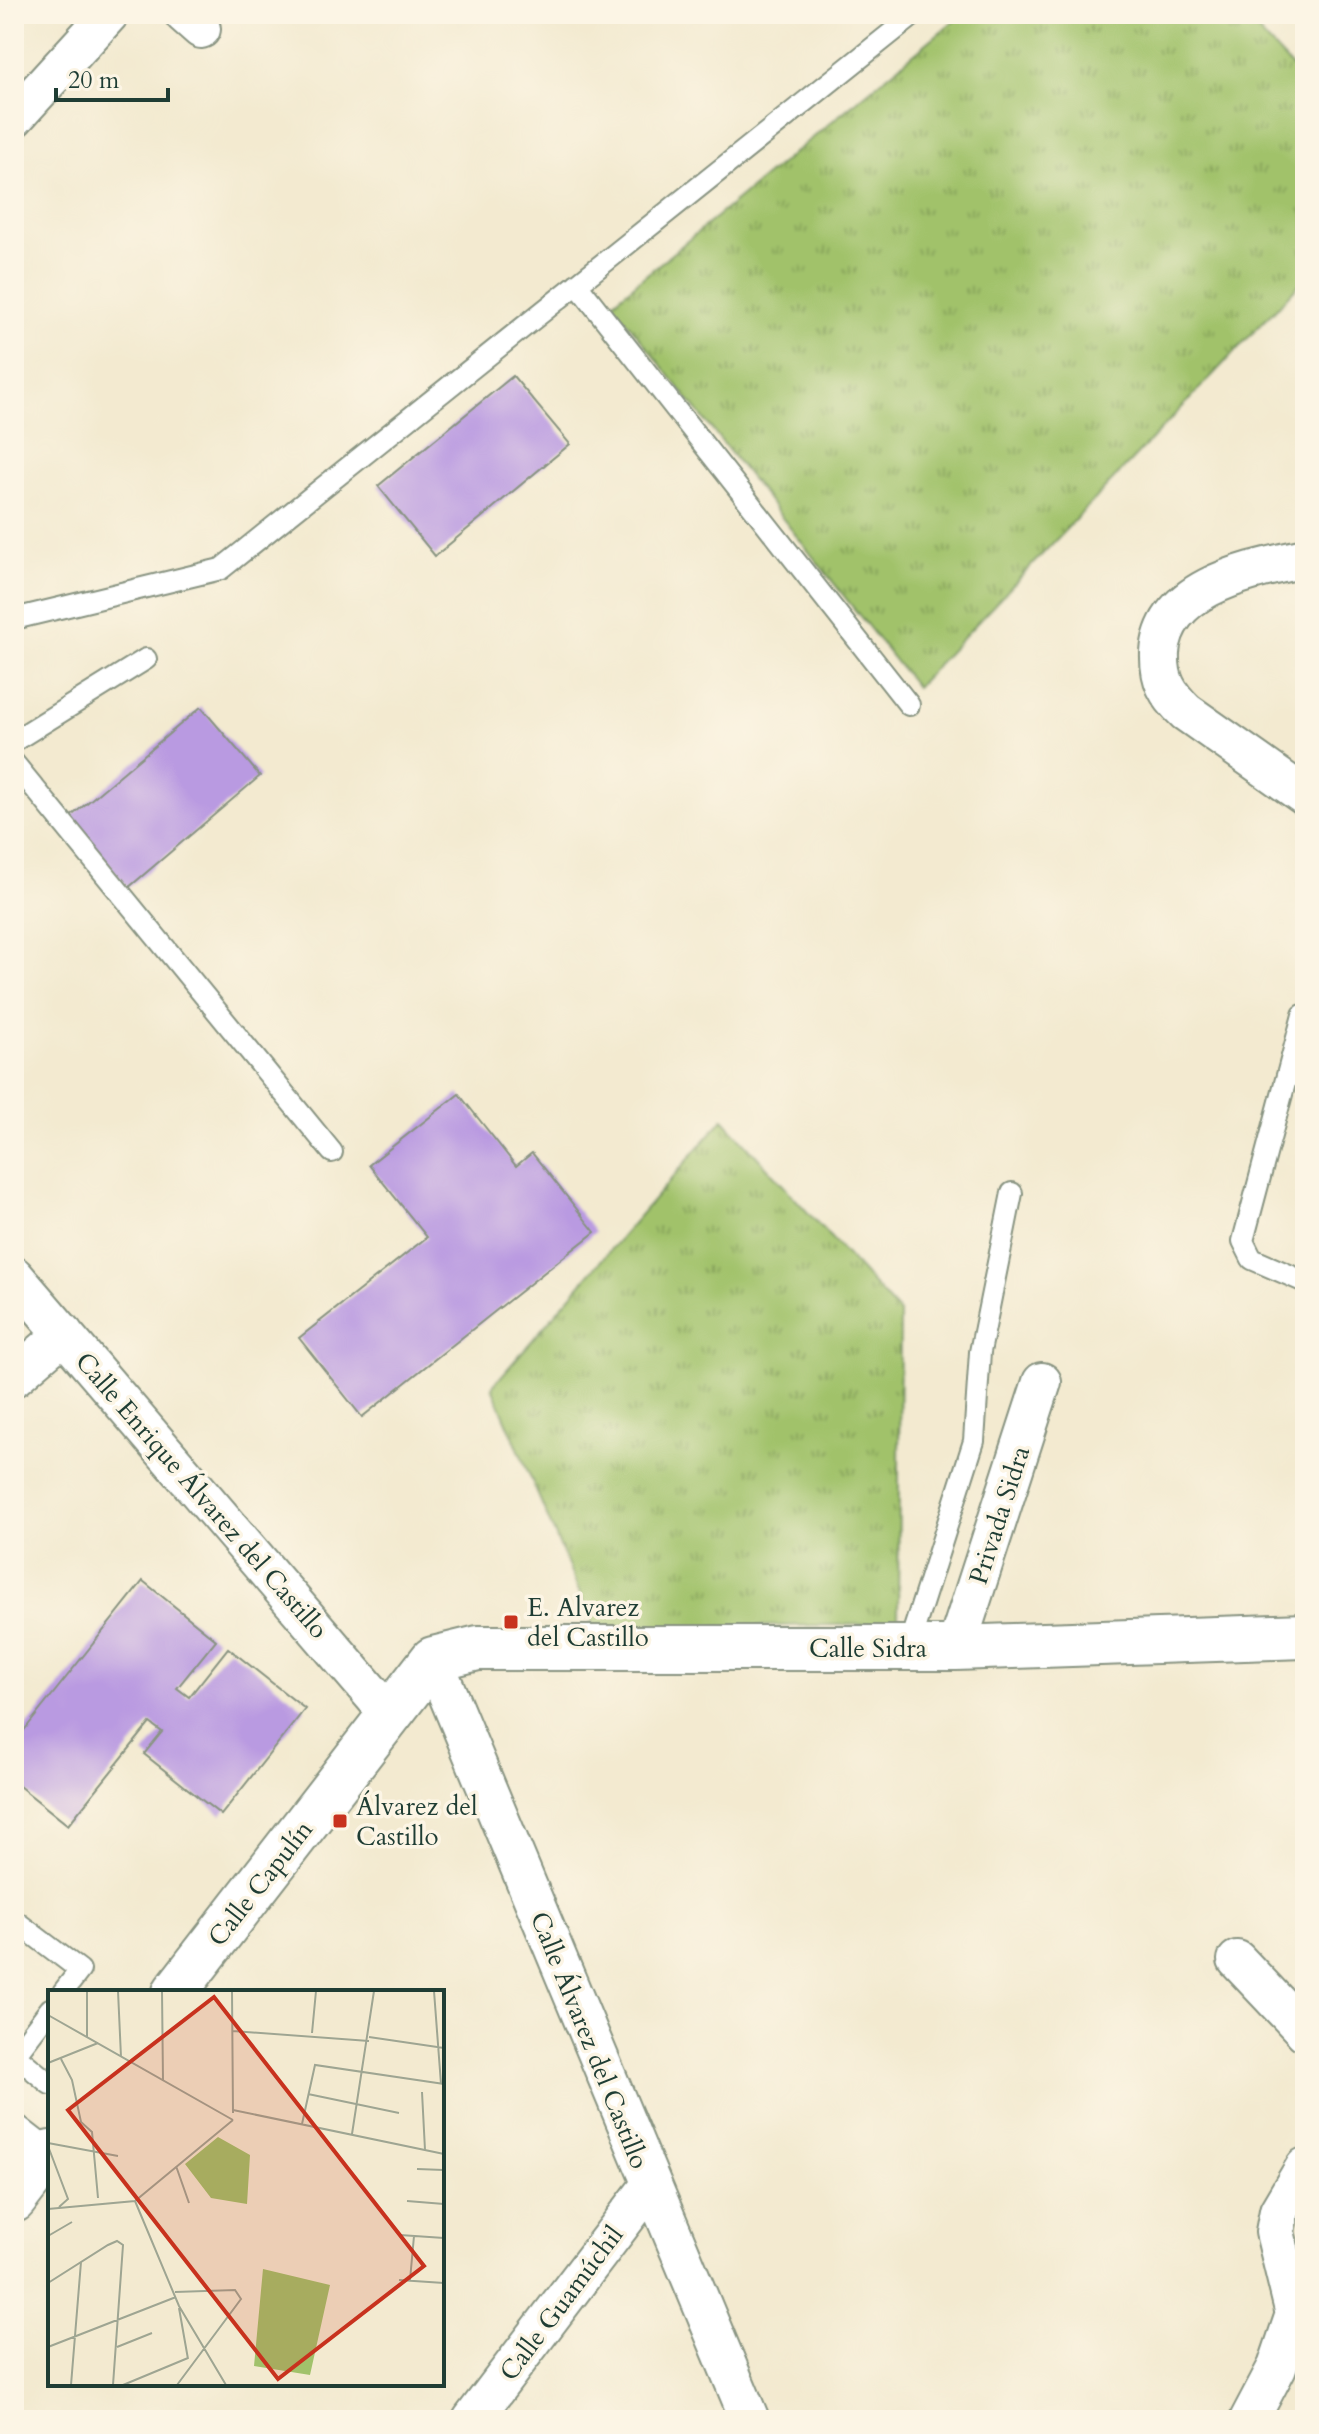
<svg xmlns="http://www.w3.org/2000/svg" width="1319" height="2434" font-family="Cardo,serif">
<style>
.grass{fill:url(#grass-tufts);stroke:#608050;stroke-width:2}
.building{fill:#b99ae1}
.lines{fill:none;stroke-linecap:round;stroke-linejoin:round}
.service-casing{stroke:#899482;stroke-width:24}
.minor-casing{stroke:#899482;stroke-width:42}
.tertiary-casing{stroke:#899482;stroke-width:48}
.service{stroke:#fff;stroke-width:20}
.minor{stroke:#fff;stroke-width:38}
.tertiary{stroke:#fff;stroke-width:44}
.poi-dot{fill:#c8321e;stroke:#fcf5e5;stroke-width:3}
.labels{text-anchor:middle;stroke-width:7;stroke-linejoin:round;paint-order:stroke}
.street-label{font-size:26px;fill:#1f3d34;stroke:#fcf5e5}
.poi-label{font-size:26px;fill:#1f3d34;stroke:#fcf5e5;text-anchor:start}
.inset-road{fill:none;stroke:#9ea592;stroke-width:2}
.view{fill:#c8321e;fill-opacity:0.15;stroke:#c8321e;stroke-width:4}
.inset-edge{fill:none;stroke:#1f3d34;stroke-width:4}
</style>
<defs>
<pattern id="grass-tufts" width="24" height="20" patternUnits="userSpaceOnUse" patternTransform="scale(2)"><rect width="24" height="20" fill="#a1c26b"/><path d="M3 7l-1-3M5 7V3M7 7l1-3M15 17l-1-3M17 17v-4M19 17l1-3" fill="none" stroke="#839f59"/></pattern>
</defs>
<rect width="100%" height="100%" fill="#fcf5e5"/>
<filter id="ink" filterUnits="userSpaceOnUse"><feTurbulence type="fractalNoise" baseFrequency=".0125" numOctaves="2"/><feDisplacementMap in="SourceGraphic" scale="16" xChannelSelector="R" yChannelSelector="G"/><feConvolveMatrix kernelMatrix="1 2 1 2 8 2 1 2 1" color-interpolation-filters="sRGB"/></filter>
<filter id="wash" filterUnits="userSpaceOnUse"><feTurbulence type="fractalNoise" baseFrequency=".006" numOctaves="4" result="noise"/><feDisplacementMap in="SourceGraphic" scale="32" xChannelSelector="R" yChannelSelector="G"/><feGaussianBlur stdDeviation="1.8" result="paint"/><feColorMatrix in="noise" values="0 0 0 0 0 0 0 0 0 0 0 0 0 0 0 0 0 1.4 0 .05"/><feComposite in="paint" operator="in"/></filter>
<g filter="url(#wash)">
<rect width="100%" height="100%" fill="#f3ead0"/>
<path class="grass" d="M 962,14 L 1242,14 L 1305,81 L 1305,278 L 916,687 L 612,303 Z
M 723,1119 L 900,1314 L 898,1624 L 595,1629 L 492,1387 Z"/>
<g id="blocks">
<path class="building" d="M 513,376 L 570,444 L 435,556 L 378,486 Z
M 201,707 L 260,776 L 128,888 L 69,818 Z
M 459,1094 L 516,1166 L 532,1153 L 595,1232 L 362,1417 L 299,1338 L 427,1237 L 369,1165 Z
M 143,1581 L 216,1640 L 177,1688 L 189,1697 L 228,1648 L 305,1709 L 221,1815 L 144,1754 L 162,1732 L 150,1723 L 68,1825 L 14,1782 L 14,1743 Z"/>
</g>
</g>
<g filter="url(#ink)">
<use href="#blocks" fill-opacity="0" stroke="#899482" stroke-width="2"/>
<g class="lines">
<defs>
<path id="service" d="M 577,284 L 909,705
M 14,619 L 221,569 L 915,14
M 14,741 L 146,659
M 14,763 L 332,1152
M 1303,1015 L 1243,1241 L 1252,1259 L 1305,1282
M 908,1648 L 974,1441 L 980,1352 L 1012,1193
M 14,1920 L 80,1970 L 63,1992
M 14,2054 L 50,2084
M 15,2055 L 50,2009"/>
<path id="minor" d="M 184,14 L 201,29
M 14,118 L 109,14
M 1305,558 C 1253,570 1164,585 1160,653 C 1159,680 1167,694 1186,712 L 1305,796
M 14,1276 L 390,1715
M 14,1377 L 64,1334
M 956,1648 L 1042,1382
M 433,1659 L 750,2420
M 1237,1960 L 1305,2032
M 14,2134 L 46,2159
M 472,2420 L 650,2186
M 1249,2420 L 1277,2367 L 1295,2314 L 1275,2232 L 1279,2211 L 1305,2167"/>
<path id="tertiary" d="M 175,1992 L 433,1659 L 478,1648 L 956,1648 L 1305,1636
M 14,2200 L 50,2153"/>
</defs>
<use href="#service" class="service-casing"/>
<use href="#minor" class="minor-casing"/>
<use href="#tertiary" class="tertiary-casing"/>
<use href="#service" class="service"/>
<use href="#minor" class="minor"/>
<use href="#tertiary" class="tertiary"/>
</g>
</g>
<g class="poi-dot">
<rect x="503" y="1614" width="16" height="16" rx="4"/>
<rect x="332" y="1813" width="16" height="16" rx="4"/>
</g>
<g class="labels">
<g class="street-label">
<text transform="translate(202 1495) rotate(49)" y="9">Calle Enrique Álvarez del Castillo</text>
<text transform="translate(999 1515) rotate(-72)" y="9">Privada Sidra</text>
<text x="868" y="1657">Calle Sidra</text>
<text transform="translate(260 1883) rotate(-52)" y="9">Calle Capulín</text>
<text transform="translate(590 2040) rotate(68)" y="9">Calle Álvarez del Castillo</text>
<text transform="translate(561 2303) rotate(-53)" y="9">Calle Guamúchil</text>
</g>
<g class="poi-label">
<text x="527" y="1616">E. Alvarez<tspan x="527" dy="30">del Castillo</tspan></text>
<text x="356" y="1815">Álvarez del<tspan x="356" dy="30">Castillo</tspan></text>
</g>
</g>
<g transform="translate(48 1990)">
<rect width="396" height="396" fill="#f3ead0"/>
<path d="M 170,147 L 202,165 L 199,214 L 163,208 L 137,174 ZM 215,279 L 282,295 L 262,385 L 206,376 Z" fill="#a1c26b"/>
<path class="inset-road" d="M 39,1 L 39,47M 70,1 L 73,67M 114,1 L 115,90M 184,1 L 185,123M 386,1 L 393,94M 0,25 L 185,130M 185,41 L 321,51M 264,43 L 268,1M 321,47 L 396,58M 13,69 L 24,90 L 33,132 L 44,142 L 50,208M 0,73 L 50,53M 374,102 L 377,160M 260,104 L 351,123M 185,120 L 396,164M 254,134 L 267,75 L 396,94M 304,144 L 326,1M 0,153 L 70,166M 0,156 L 20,209 L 11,217M 128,176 L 141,213M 369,179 L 396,180M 87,211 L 131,316 L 178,395M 359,211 L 396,214M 0,219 L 87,211 L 185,130M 352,245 L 396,248M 0,246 L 24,232M 351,290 L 396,293M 362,290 L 366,246M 0,293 L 60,255 L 69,251 L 75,255 L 65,395M 127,302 L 187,300 L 193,309 L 129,395M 131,318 L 140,369M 0,357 L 128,307M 69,357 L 104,343M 23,395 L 33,272M 75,395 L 140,368"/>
<path class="view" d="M 166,7 L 376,276 L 230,389 L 20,120 Z"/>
<rect width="396" height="396" class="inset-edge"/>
</g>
<rect width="1319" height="2434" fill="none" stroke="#fcf5e5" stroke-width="48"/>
<path d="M56 88v12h112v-12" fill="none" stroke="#1f3d34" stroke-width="4"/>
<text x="68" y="88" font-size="24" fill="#1f3d34" stroke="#fcf5e5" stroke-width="6" paint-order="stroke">20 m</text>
</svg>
